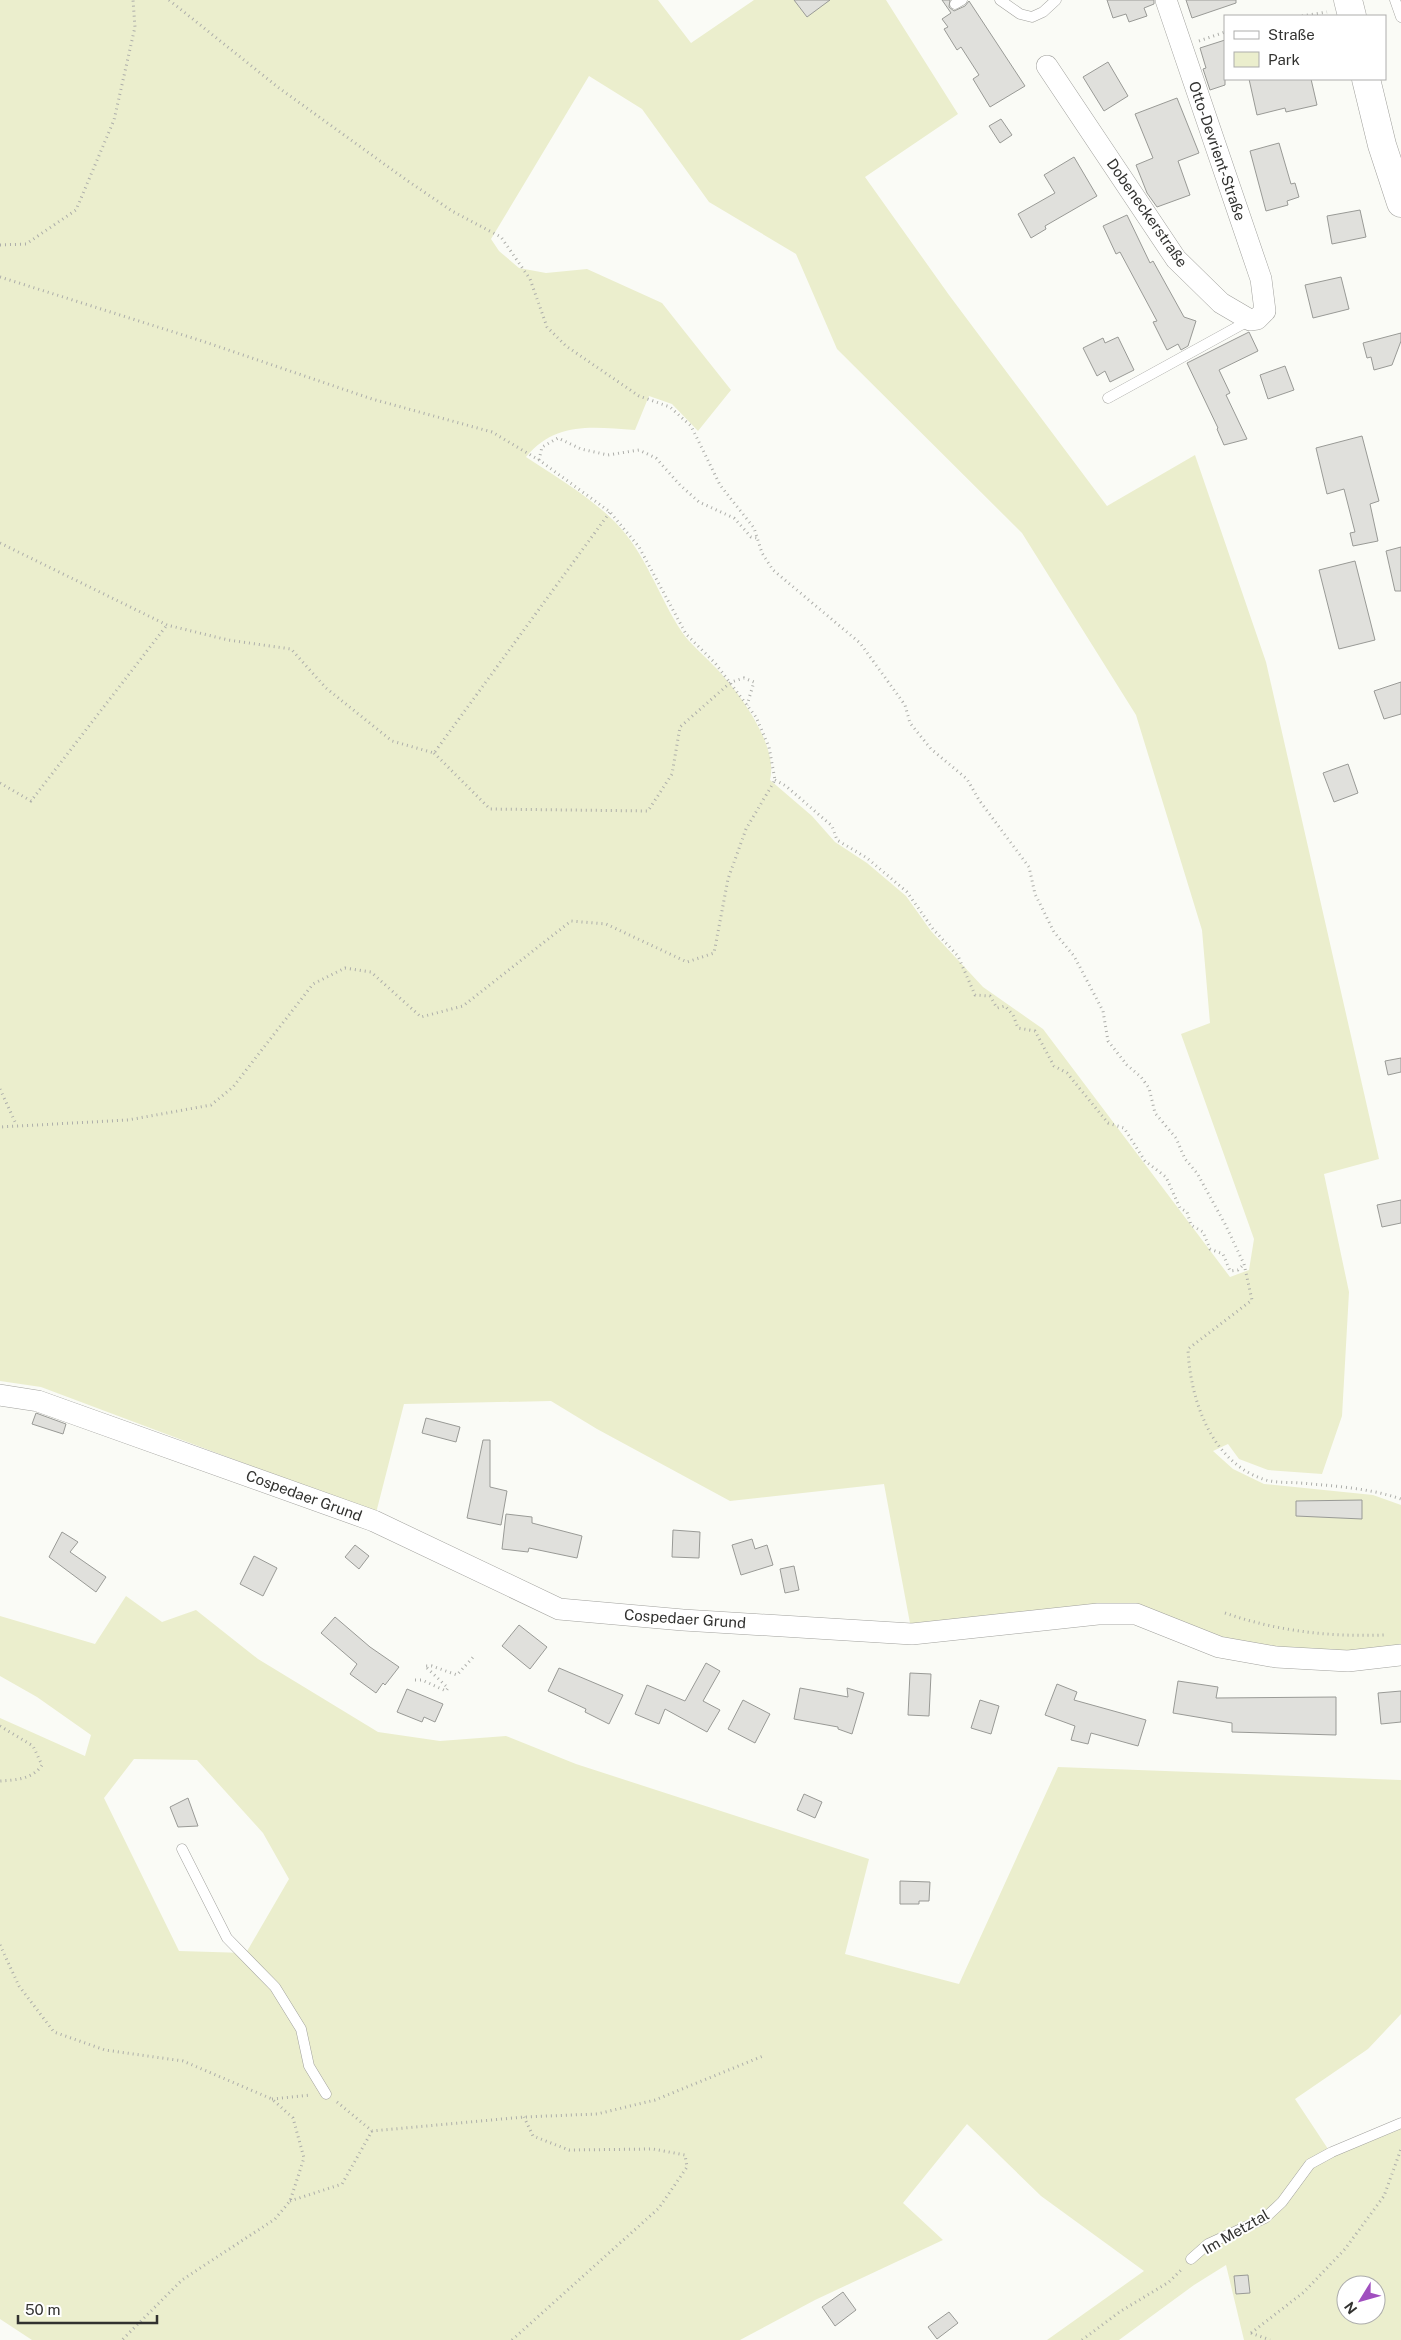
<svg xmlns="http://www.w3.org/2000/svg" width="1401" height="2340" font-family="'Public Sans',sans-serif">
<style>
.green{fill:#ebeecd;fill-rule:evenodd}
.building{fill:#e0e0dc;stroke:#999a96}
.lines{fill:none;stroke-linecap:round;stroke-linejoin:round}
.lane-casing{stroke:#a1a19d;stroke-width:11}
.street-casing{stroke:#a1a19d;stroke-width:22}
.primary-casing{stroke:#a1a19d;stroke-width:29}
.path{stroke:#adaeaa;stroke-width:3;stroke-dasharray:1 4;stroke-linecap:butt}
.lane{stroke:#fff;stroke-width:10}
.street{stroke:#fff;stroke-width:21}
.primary{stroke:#fff;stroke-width:28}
.labels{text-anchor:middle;stroke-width:4;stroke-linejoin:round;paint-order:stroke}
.street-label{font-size:15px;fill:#323230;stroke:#fff}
</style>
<rect width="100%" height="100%" fill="#fafbf6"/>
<path class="green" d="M 0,0 L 658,0 L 691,43 L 754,0 L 886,0 L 958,114 L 865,177 L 949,295 L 1107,506 L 1195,455 L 1266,662 L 1379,1159 L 1324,1174 L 1349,1292 L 1342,1416 L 1322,1474 L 1268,1470 L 1239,1459 L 1228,1444 L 1213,1451 L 1233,1469 L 1264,1484 L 1373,1495 L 1401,1505 L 1401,1649 L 1276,1657 L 1136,1614 L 912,1634 L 884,1484 L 730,1501 L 597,1429 L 551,1401 L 404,1404 L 376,1513 L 41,1387 L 0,1381 ZM 589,76 L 642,109 L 709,202 L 796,254 L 837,349 L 1022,533 L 1136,715 L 1202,930 L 1210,1023 L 1181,1034 L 1254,1239 L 1249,1270 L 1230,1277 L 1043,1029 L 983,987 L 931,931 L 906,896 L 867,863 L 835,842 L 812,816 L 770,780 C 779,745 737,689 713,665 C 703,654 690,644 682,632 C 658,596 646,553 615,522 C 589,496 556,477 526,457 C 555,421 593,427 635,430 L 649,396 L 672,404 L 698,431 L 731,390 L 662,303 L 587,269 L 546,273 L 519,268 L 499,251 L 491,239 Z
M 126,1596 L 162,1622 L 196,1610 L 258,1659 L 378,1732 L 440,1741 L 506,1736 L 576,1764 L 869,1859 L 845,1954 L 959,1984 L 1058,1767 L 1401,1780 L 1401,2014 L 1368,2049 L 1295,2099 L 1330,2152 L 1401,2123 L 1401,2340 L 1244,2340 L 1226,2265 L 1194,2285 L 1119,2340 L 1047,2340 L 1144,2271 L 1041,2196 L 967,2124 L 903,2203 L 943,2240 L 815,2300 L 740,2340 L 32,2340 L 0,2319 L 0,1718 L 85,1756 L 91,1735 L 37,1697 L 0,1676 L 0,1616 L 95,1644 ZM 134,1759 L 197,1760 L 263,1833 L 289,1879 L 246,1953 L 179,1951 L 104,1798 ZM 1346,2285 L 1376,2285 L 1376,2315 L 1346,2315 Z"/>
<path class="building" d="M 794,0 L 830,0 L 807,17 Z
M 942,0 L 950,0 L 949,7 L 954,11 L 965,6 L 969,1 L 1025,86 L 990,107 L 973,79 L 979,75 L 961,47 L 957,50 L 944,29 L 948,27 L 942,19 L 951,13 Z
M 1107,0 L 1154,0 L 1154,4 L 1144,8 L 1147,16 L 1129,22 L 1126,14 L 1113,18 Z
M 1186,0 L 1236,0 L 1236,3 L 1192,18 Z
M 1225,40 L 1225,85 L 1210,90 L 1203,69 L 1206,68 L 1200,48 Z
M 1108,62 L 1128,96 L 1104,111 L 1083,77 Z
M 1249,79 L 1311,79 L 1317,105 L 1286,112 L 1285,108 L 1257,115 Z
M 1177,98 L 1199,153 L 1178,161 L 1190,195 L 1157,207 L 1147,193 L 1136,165 L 1153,158 L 1135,114 Z
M 1001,119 L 1012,135 L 1000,143 L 989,126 Z
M 1279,143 L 1291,184 L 1295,183 L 1299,197 L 1287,201 L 1288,205 L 1266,211 L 1250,151 Z
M 1074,157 L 1097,196 L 1045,226 L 1046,229 L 1031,238 L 1018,214 L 1055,193 L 1044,175 Z
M 1360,210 L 1366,237 L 1332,244 L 1327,216 Z
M 1127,215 L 1150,263 L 1153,261 L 1184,317 L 1196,321 L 1188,346 L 1181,350 L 1178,344 L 1167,350 L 1153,322 L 1157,321 L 1120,252 L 1116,254 L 1103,226 Z
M 1341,277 L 1349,309 L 1313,318 L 1305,285 Z
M 1249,332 L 1258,351 L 1219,370 L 1230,393 L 1226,395 L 1247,439 L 1224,445 L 1217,429 L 1218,428 L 1187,363 Z
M 1401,333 L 1401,341 L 1392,365 L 1374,370 L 1371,357 L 1367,358 L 1363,343 Z
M 1118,337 L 1134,370 L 1110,382 L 1105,371 L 1097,376 L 1083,348 L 1103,338 L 1105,343 Z
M 1285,366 L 1294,390 L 1268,399 L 1260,375 Z
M 1362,436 L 1379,501 L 1370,504 L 1378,541 L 1353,546 L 1350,533 L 1355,532 L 1344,489 L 1327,494 L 1316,448 Z
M 1401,547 L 1401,591 L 1395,591 L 1386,551 Z
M 1355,561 L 1375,640 L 1339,649 L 1319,570 Z
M 1401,682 L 1401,714 L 1384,719 L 1374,691 Z
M 1348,764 L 1358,793 L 1334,802 L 1323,773 Z
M 1401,1058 L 1401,1072 L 1388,1075 L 1385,1061 Z
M 1401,1200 L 1401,1223 L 1382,1227 L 1377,1205 Z
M 36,1413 L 66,1424 L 63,1434 L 32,1424 Z
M 426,1418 L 460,1427 L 456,1442 L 422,1433 Z
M 483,1440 L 490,1440 L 490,1487 L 507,1491 L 501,1525 L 467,1518 Z
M 1362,1500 L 1362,1519 L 1296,1516 L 1296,1501 Z
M 506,1514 L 532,1517 L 532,1523 L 582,1536 L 577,1558 L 529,1548 L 528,1552 L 502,1549 Z
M 673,1530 L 700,1532 L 699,1558 L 672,1557 Z
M 62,1532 L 78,1542 L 70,1552 L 106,1577 L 96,1592 L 49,1557 Z
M 752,1539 L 755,1549 L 767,1545 L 773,1565 L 741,1575 L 732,1545 Z
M 355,1545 L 369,1556 L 359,1569 L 345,1557 Z
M 254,1556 L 277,1568 L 263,1596 L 240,1584 Z
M 794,1566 L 799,1590 L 785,1593 L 780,1569 Z
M 335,1617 L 370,1647 L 399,1667 L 385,1685 L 383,1683 L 376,1693 L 350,1674 L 357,1664 L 321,1633 Z
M 519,1625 L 547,1647 L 530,1669 L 502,1646 Z
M 706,1663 L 720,1671 L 703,1701 L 720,1710 L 707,1732 L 665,1709 L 659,1724 L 635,1714 L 647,1685 L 685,1701 Z
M 559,1668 L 623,1695 L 609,1724 L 585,1712 L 586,1709 L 548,1691 Z
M 910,1673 L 931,1674 L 929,1716 L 908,1715 Z
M 1178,1681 L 1218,1687 L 1216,1698 L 1336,1697 L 1336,1735 L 1232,1732 L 1232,1723 L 1173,1713 Z
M 1057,1684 L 1077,1692 L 1074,1700 L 1146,1720 L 1138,1746 L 1091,1733 L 1088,1744 L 1071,1740 L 1075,1726 L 1045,1715 Z
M 800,1688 L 848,1697 L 847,1688 L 864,1693 L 852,1734 L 838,1729 L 838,1727 L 794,1719 Z
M 407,1689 L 443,1704 L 435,1722 L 424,1717 L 422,1722 L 397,1712 Z
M 1401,1691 L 1401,1722 L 1381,1724 L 1378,1693 Z
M 743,1700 L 770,1714 L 755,1743 L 728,1729 Z
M 980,1700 L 999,1706 L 991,1734 L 971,1728 Z
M 804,1794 L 822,1802 L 815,1818 L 797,1810 Z
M 188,1798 L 198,1826 L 178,1827 L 170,1807 Z
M 900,1881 L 930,1882 L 929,1901 L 919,1901 L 919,1904 L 900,1904 Z
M 1248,2275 L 1250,2293 L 1236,2294 L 1234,2276 Z
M 843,2292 L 856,2310 L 835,2326 L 822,2307 Z
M 949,2312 L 958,2323 L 937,2339 L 928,2327 Z"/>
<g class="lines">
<defs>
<path id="lane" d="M 1000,0 L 1020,14 L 1032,17 L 1043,12 L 1056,0
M 1395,0 L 1401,17
M 955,4 L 962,0
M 1108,398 L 1250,320
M 182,1849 L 227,1938 L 275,1987 L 301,2029 L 309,2066 L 326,2094
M 1191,2259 L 1208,2244 L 1265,2218 L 1282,2202 L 1310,2164 L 1332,2152 L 1401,2123"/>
<path id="street" d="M 1047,66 L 1176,259 L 1221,303 L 1250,320 L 1257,319 L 1265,311 L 1261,279 L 1166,0
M 0,1395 L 38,1401 L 374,1521 L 559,1609 L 683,1620 L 912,1634 L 1098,1614 L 1136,1614 L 1219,1647 L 1276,1657 L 1348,1661 L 1401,1655"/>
<path id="primary" d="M 1348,0 L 1352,16
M 1366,79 L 1382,145 L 1401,203"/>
</defs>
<use href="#lane" class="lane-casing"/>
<use href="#street" class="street-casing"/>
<use href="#primary" class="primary-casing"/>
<path class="path" d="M 169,0 L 279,88 L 405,179 L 452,211 L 501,237 L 530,279 L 547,327 L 566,346 L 639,396 L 670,407 L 691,426 L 720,485 L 754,528 L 762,553 L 773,570 L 860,643 L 905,705 L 910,723 L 931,749 L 967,779 L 979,800 L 1029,867 L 1035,894 L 1054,932 L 1074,956 L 1103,1011 L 1108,1041 L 1127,1065 L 1141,1077 L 1149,1088 L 1155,1113 L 1176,1138 L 1185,1159 L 1197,1173 L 1225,1224 L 1244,1264 L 1252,1300 L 1188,1349 C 1190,1400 1212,1464 1266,1480 C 1276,1483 1289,1482 1300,1483 C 1334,1486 1369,1488 1401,1499
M 1302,16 L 1327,12
M 1199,41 L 1225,32
M 0,245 L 26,244 L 76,210 L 114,120 L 135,27 L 133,0
M 0,277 L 202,341 L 372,399 L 492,432 L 539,460 L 610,512 L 639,547 L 686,634 L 715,663 L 756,717 L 769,747 L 775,780 L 746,829 L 728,879 L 714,953 L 687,962 L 606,924 L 571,921 L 463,1006 L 421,1017 L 371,972 L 345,968 L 313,984 L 233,1087 L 211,1105 L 128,1120 L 0,1127
M 539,460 L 542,447 L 558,438 L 581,449 L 608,455 L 639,450 L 656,458 L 680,485 L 699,502 L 734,518 L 751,537 L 757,538
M 0,543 L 167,625 L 228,640 L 291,649 L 326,688 L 392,741 L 434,753 L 610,512
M 434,753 L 490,809 L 648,811 L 672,774 L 680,727 L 731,682 L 744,678 L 754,682 L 747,705
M 775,780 L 786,786 L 832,826 L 837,840 L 867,858 L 907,892 L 933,929 L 958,956 L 975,995 L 990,996 L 997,1008 L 1005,1006 L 1013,1015 L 1018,1028 L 1035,1031 L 1054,1066 L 1067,1073 L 1108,1123 L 1124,1128 L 1145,1161 L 1166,1177 L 1180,1208 L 1187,1212 L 1191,1225 L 1203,1232 L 1210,1249 L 1223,1254 L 1230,1271 L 1238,1270 L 1244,1264
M 0,783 L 31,801 L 167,625
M 0,1089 L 16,1124
M 1225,1613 C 1277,1631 1328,1637 1384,1635
M 415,1680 L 422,1680 L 446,1691 L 448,1688 L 425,1666 L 432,1666 L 457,1675 L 475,1655
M 0,1726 L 33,1746 L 42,1765 C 33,1779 16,1780 0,1781
M 0,1945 L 19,1986 L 54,2032 L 105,2050 L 183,2061 L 272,2099 L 293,2118 L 304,2158 L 290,2201 L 275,2219 L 182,2280 L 122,2340
M 272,2099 L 311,2095
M 337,2102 L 372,2131 L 524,2117 L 597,2114 L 655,2100 L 763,2056
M 290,2201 L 342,2184 L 372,2131
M 1251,2333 L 1304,2292 L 1345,2249 L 1384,2196 L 1401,2149
M 1251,2333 L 1270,2340
M 512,2340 L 659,2208 L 687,2167 L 685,2155 L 653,2149 L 569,2150 L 533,2136 L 524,2117
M 1082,2340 L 1121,2311 L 1169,2282 L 1182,2269"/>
<use href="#lane" class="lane"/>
<use href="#street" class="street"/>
<use href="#primary" class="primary"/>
</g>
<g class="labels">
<g class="street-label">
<text transform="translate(1217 151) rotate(71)" y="5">Otto-Devrient-Straße</text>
<text transform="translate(1147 213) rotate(55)" y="5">Dobeneckerstraße</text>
<text transform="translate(304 1496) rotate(20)" y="5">Cospedaer Grund</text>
<text transform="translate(685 1619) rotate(4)" y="5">Cospedaer Grund</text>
<text transform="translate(1236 2232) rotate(-30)" y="5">Im Metztal</text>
</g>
</g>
<rect x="1224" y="15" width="162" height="65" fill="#ffffff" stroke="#adadac"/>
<rect x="1234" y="31" width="25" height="8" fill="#ffffff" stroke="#adadac"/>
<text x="1268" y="40" font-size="15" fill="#323230">Straße</text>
<rect x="1234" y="52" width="25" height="15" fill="#ebeecd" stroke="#adadac"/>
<text x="1268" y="65" font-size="15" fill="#323230">Park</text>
<g transform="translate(1361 2300) rotate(233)"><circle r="24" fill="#ffffff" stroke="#adadac"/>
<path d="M0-4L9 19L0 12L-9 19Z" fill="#a04fbf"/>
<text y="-8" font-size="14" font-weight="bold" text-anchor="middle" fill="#323230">N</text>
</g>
<path d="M18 2315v8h139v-8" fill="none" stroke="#323230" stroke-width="2.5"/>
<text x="25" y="2315" font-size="15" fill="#323230" stroke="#ffffff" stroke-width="4" paint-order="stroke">50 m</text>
</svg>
